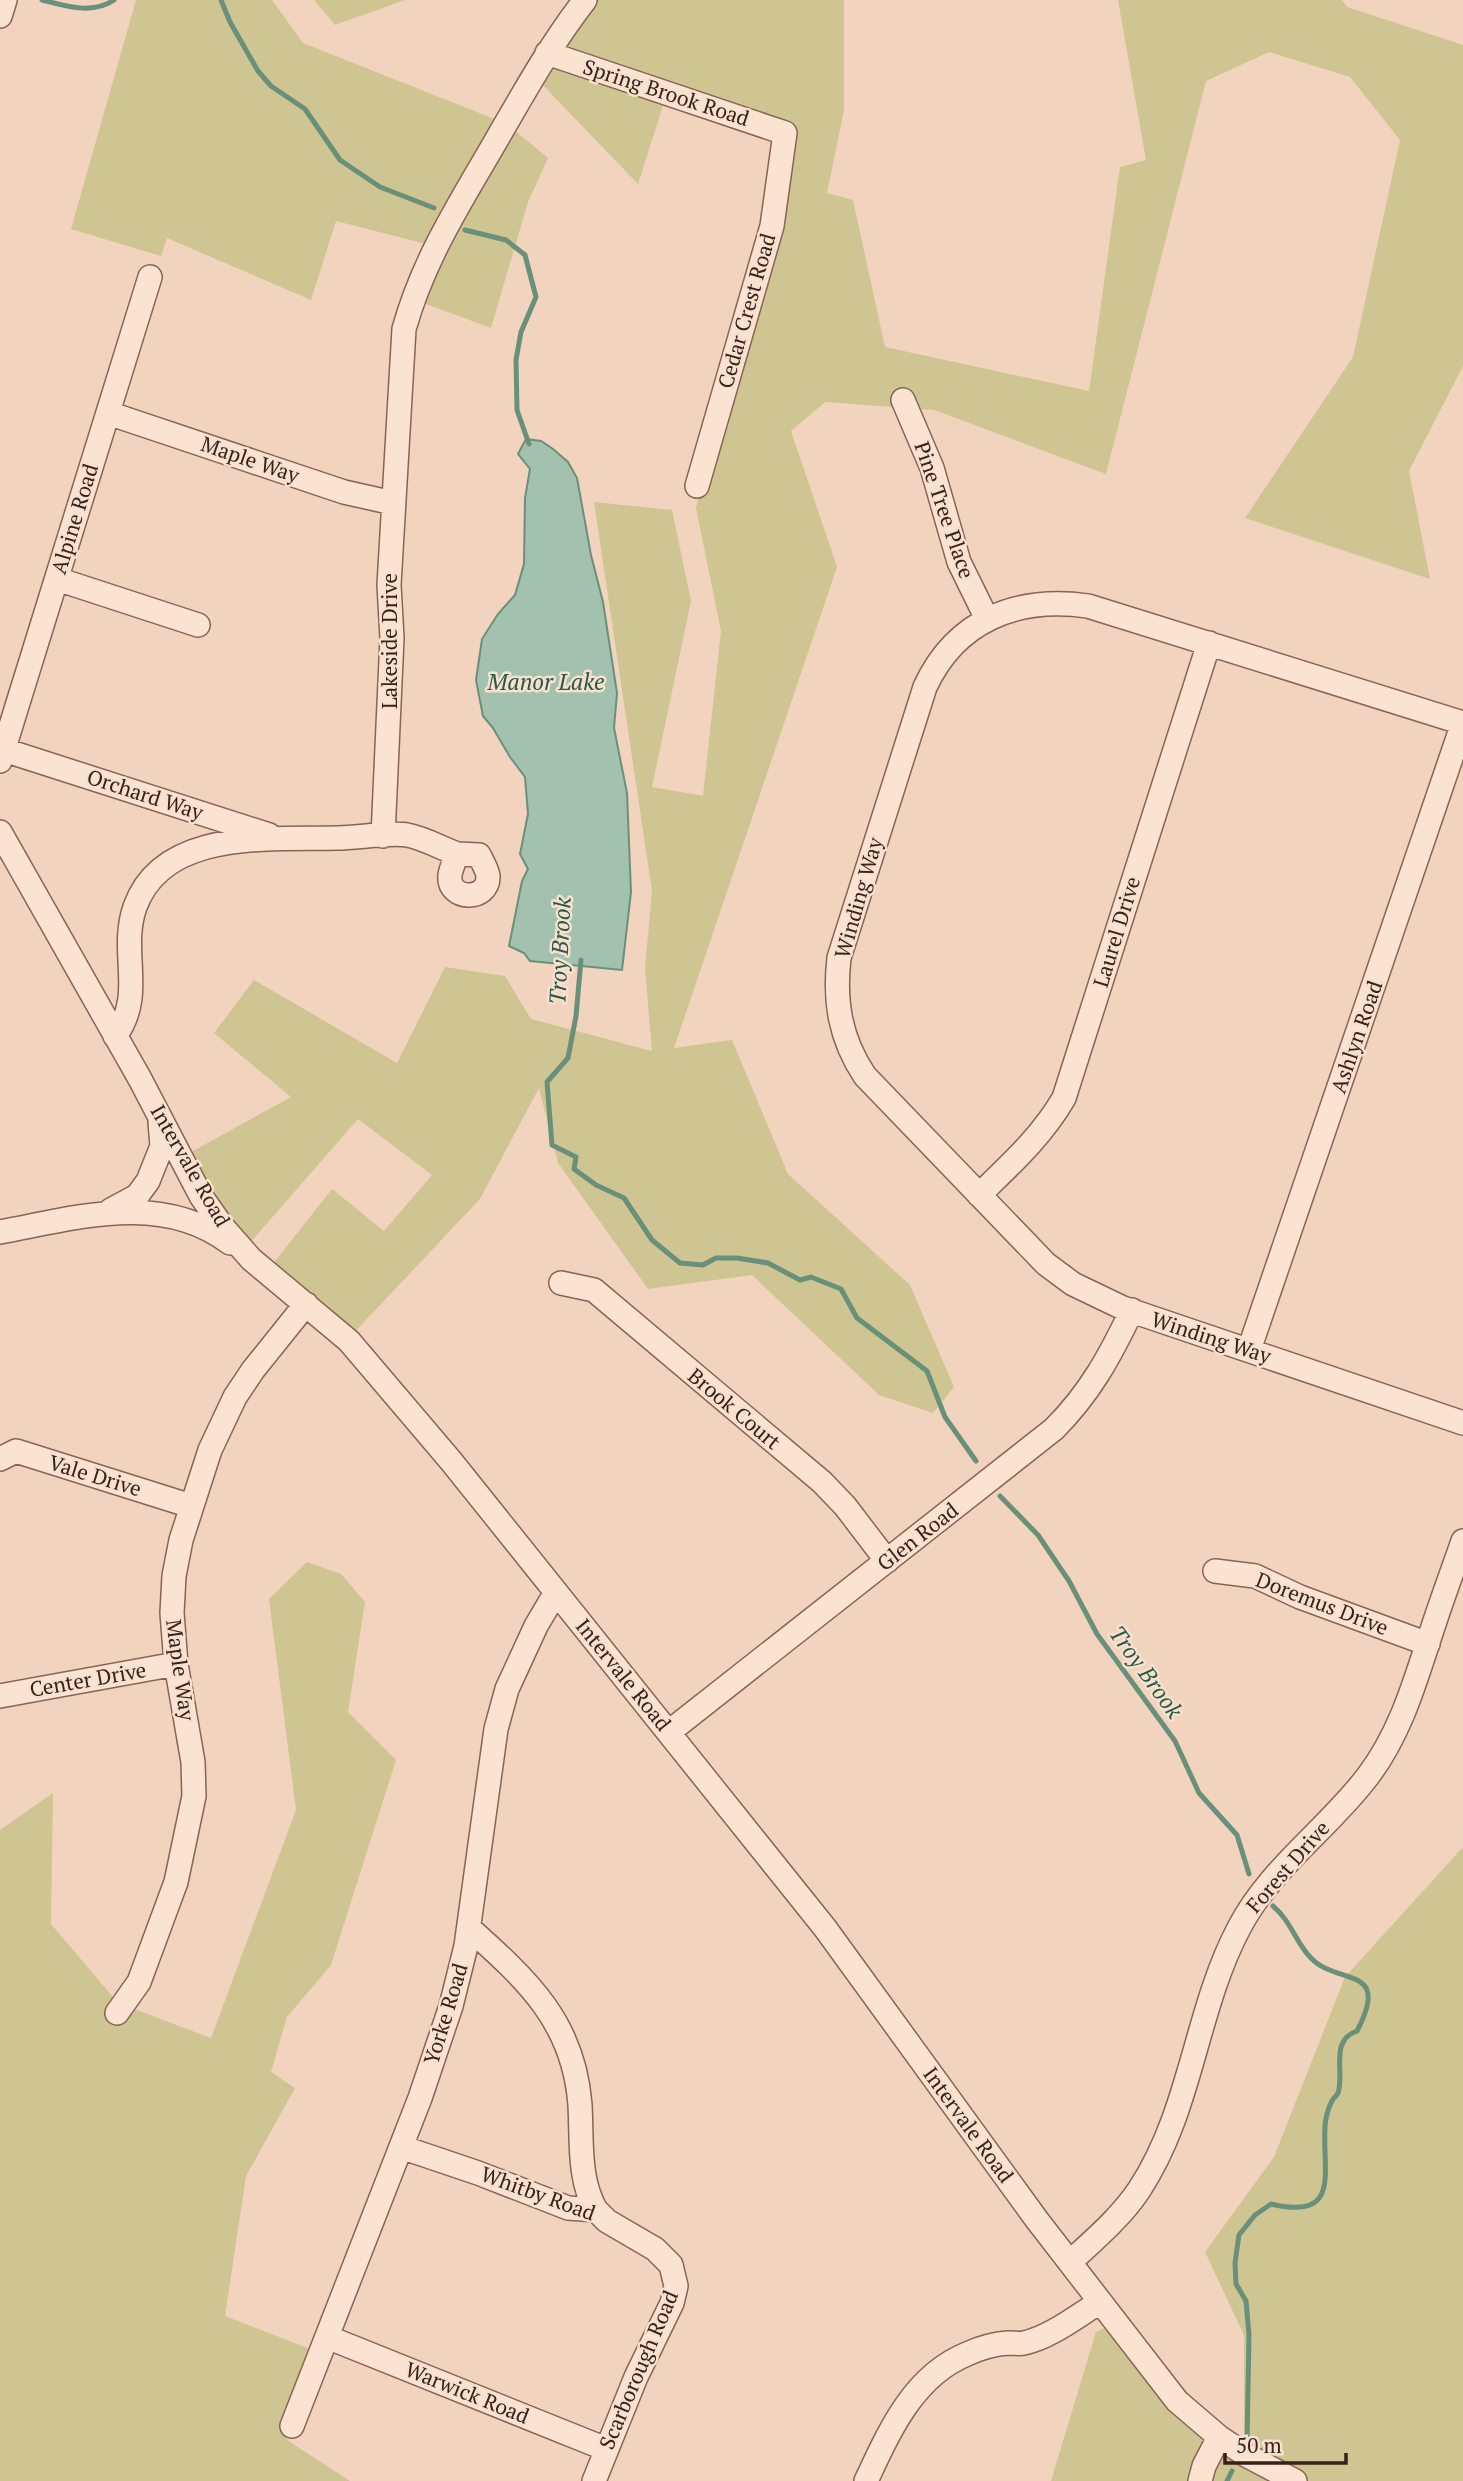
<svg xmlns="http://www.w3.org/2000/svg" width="1463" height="2481" font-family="'PT Serif',serif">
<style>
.green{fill:#cfc592}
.water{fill:#a2c2af;stroke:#69907b;stroke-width:2}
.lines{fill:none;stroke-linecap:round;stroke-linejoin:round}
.stream{stroke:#69907b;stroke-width:5}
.minor-casing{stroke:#8a6356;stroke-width:26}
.minor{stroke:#fbe3d2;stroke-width:23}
.labels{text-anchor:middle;stroke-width:5;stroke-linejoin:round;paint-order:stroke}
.street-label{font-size:21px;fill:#38211b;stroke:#f8e0ce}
.water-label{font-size:23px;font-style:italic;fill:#295949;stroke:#f8e0ce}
</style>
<rect width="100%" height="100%" fill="#f1d3be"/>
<path class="green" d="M 136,0 L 272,0 L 303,43 L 507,124 L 548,158 L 528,202 L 491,328 L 410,298 L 430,245 L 336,221 L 311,300 L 167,238 L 161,256 L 71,229 Z
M 314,0 L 405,0 L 335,25 Z
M 588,0 L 844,0 L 844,110 L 827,193 L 853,200 L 885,347 L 1089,391 L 1120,167 L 1146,160 L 1118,0 L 1342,0 L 1347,7 L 1463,45 L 1463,366 L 1409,471 L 1430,579 L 1245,518 L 1353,357 L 1400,140 L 1350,77 L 1269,52 L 1206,81 L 1106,474 L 934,410 L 825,402 L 791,431 L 837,567 L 674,1048 L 732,1040 L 788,1174 L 910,1285 L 954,1387 L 933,1413 L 879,1395 L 752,1275 L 648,1289 L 558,1163 L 539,1088 L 480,1199 L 348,1339 L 268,1270 L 332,1189 L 384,1231 L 432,1175 L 358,1119 L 248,1245 L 182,1157 L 291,1097 L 214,1033 L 254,980 L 397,1063 L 445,967 L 505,976 L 531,1019 L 652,1051 L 645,968 L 652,891 L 594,502 L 672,510 L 691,601 L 652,787 L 703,796 L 721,631 L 696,508 L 786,140 L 667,93 L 638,184 L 536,78 Z
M 307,1562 L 341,1574 L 365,1602 L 348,1712 L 396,1760 L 331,1965 L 287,2017 L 271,2072 L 295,2088 L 246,2176 L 225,2316 L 321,2353 L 287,2440 L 350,2481 L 0,2481 L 0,1830 L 53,1793 L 51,1924 L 118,2003 L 211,2038 L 296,1810 L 269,1599 Z
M 1463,1847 L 1463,2481 L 1051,2481 L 1096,2332 L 1117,2322 L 1244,2449 L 1244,2335 L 1205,2252 L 1274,2157 L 1345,1977 Z"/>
<path class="water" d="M 526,439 L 541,441 L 553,449 L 568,462 L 577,478 L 591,555 L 603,602 L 617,693 L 614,728 L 627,793 L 631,892 L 622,970 L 530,961 L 524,953 L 509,946 L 522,881 L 528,869 L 520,854 L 528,814 L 525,777 L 510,757 L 493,728 L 483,716 L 476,680 L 482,639 L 498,614 L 515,595 L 524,564 L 525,498 L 530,469 L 518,454 Z"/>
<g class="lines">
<path class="stream" d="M 42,0 C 66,6 92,15 114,0
M 221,0 L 230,22 L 258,71 L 271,86 L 305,109 L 340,160 L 380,187 L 434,208
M 465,230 L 506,240 L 525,255 L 536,297 L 521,332 L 516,360 L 517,410 L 529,444
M 581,960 L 576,1016 L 568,1058 L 547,1082 L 552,1145 L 576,1157 L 574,1169 L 596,1185 L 624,1198 L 652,1240 L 680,1263 L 703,1265 L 716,1258 L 737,1258 L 768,1263 L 800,1280 L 811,1277 L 841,1289 L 857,1318 L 927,1371 L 945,1417 L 976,1461
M 1000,1496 L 1038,1535 L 1069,1581 L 1097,1634 L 1175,1741 L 1199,1793 L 1237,1835 L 1249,1874
M 1247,2442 L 1249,2335 L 1246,2301 L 1236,2284 L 1235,2263 L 1239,2235 L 1255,2215 L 1271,2204 C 1342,2221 1322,2172 1325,2127 C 1325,2120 1328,2108 1332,2101 C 1333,2098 1337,2096 1338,2093 C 1345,2071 1329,2041 1357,2031 C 1392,1964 1337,1986 1311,1958 C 1296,1943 1291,1921 1273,1906
M 1227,2481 L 1232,2471"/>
<defs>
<path id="minor" d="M 0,16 L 5,0
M 547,53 L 785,133 L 772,226 L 697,486
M 903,400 L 932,468 L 959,562 L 987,619
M 108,413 L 344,492 L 393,503
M 57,579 L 198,625
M 1463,723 L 1088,606 C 1017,596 956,620 925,687 L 839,958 C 834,1001 840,1039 865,1076 L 1046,1264 L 1073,1284 L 1123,1308 L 1463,1423
M 4,750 L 269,835
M 0,761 L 150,277
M 0,832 L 140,1079 L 201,1196 L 222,1226 L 251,1259 L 349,1341 L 451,1461 L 825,1928 L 1037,2220 L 1177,2401 L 1219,2437 L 1246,2455 L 1295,2481
M 383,836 L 392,638 L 389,585 L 404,329 C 423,261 458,206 493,146 C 522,96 550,45 585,0
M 115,1036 C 146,995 119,952 135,907 C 163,828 271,840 338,838 C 356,838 391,832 407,835 C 424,838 441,848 457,854 L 479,855 C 482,861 487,869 488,876 C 489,902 447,901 450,875 C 451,868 455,860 457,854
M 979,1195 C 1011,1164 1042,1136 1064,1098 L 1209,643
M 111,1210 L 137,1196 L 148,1181 L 162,1146 L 160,1122
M 0,1232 C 76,1218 162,1191 230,1243
M 561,1283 L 594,1290 L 822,1482 L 845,1506 L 887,1561
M 1249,1350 L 1463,723
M 0,1459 L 16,1451 L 191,1506
M 1215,1571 L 1255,1576 L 1300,1597 L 1428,1644
M 0,1696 L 176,1664
M 669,1732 L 1054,1429 C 1090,1393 1110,1356 1132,1310
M 469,1928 C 527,1980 574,2022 580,2105 C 582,2140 578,2179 596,2210
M 117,2013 L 139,1982 L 176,1882 L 194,1796 L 193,1762 L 176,1664 L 172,1613 L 174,1576 L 181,1540 L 210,1450 L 235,1397 L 253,1370 L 306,1304
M 401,2147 L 478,2173 L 568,2208 L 596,2210 L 607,2221 L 655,2249 L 671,2265 L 676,2286 L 672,2303 L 636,2377 L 594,2481
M 1070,2262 C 1094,2240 1121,2217 1139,2190 C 1192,2110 1195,2011 1239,1928 C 1270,1868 1328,1829 1368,1776 C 1403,1730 1417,1674 1435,1621 C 1444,1594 1454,1567 1463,1541
M 327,2337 L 606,2449
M 292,2426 L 420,2098 L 451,2006 L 466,1946 L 496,1729 L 507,1689 L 536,1626 L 556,1592
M 866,2481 C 889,2432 913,2376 967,2354 C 980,2348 994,2344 1008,2343 C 1014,2343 1019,2344 1024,2343 C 1051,2337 1077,2316 1100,2302
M 1200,2481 L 1204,2466 L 1219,2437"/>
</defs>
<use href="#minor" class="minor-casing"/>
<use href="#minor" class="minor"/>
</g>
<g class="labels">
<g class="street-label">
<text transform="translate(666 93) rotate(18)" y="7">Spring Brook Road</text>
<text transform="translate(747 311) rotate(-74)" y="7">Cedar Crest Road</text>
<text transform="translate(250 460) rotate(19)" y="7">Maple Way</text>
<text transform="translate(944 510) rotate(71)" y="7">Pine Tree Place</text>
<text transform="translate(75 519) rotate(-73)" y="7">Alpine Road</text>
<text transform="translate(390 641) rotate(-90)" y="7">Lakeside Drive</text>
<text transform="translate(145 795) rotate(18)" y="7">Orchard Way</text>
<text transform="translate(859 898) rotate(-74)" y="7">Winding Way</text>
<text transform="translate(1117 932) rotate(-73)" y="7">Laurel Drive</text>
<text transform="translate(1357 1037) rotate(-71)" y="7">Ashlyn Road</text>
<text transform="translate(190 1166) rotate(60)" y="7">Intervale Road</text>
<text transform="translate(1211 1338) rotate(18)" y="7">Winding Way</text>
<text transform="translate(734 1409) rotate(40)" y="7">Brook Court</text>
<text transform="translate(95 1476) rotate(17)" y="7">Vale Drive</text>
<text transform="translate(918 1537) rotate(-38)" y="7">Glen Road</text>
<text transform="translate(1322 1604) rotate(21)" y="7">Doremus Drive</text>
<text transform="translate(180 1670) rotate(82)" y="7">Maple Way</text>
<text transform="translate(623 1675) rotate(51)" y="7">Intervale Road</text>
<text transform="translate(88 1680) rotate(-10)" y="7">Center Drive</text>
<text transform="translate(1288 1867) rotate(-49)" y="7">Forest Drive</text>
<text transform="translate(446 2014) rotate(-73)" y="7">Yorke Road</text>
<text transform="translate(968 2125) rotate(54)" y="7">Intervale Road</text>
<text transform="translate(538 2194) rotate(20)" y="7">Whitby Road</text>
<text transform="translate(639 2370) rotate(-67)" y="7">Scarborough Road</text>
<text transform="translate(467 2393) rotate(22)" y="7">Warwick Road</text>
</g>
<g class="water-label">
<text x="546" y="690">Manor Lake</text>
<text transform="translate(560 951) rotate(-87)" y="8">Troy Brook</text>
<text transform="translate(1146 1672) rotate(54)" y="8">Troy Brook</text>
</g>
</g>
<path d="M1225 2453v10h121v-10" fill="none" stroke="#38211b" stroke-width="3.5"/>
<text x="1236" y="2453" font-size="21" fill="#38211b" stroke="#f8e0ce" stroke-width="5" paint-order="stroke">50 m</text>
</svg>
